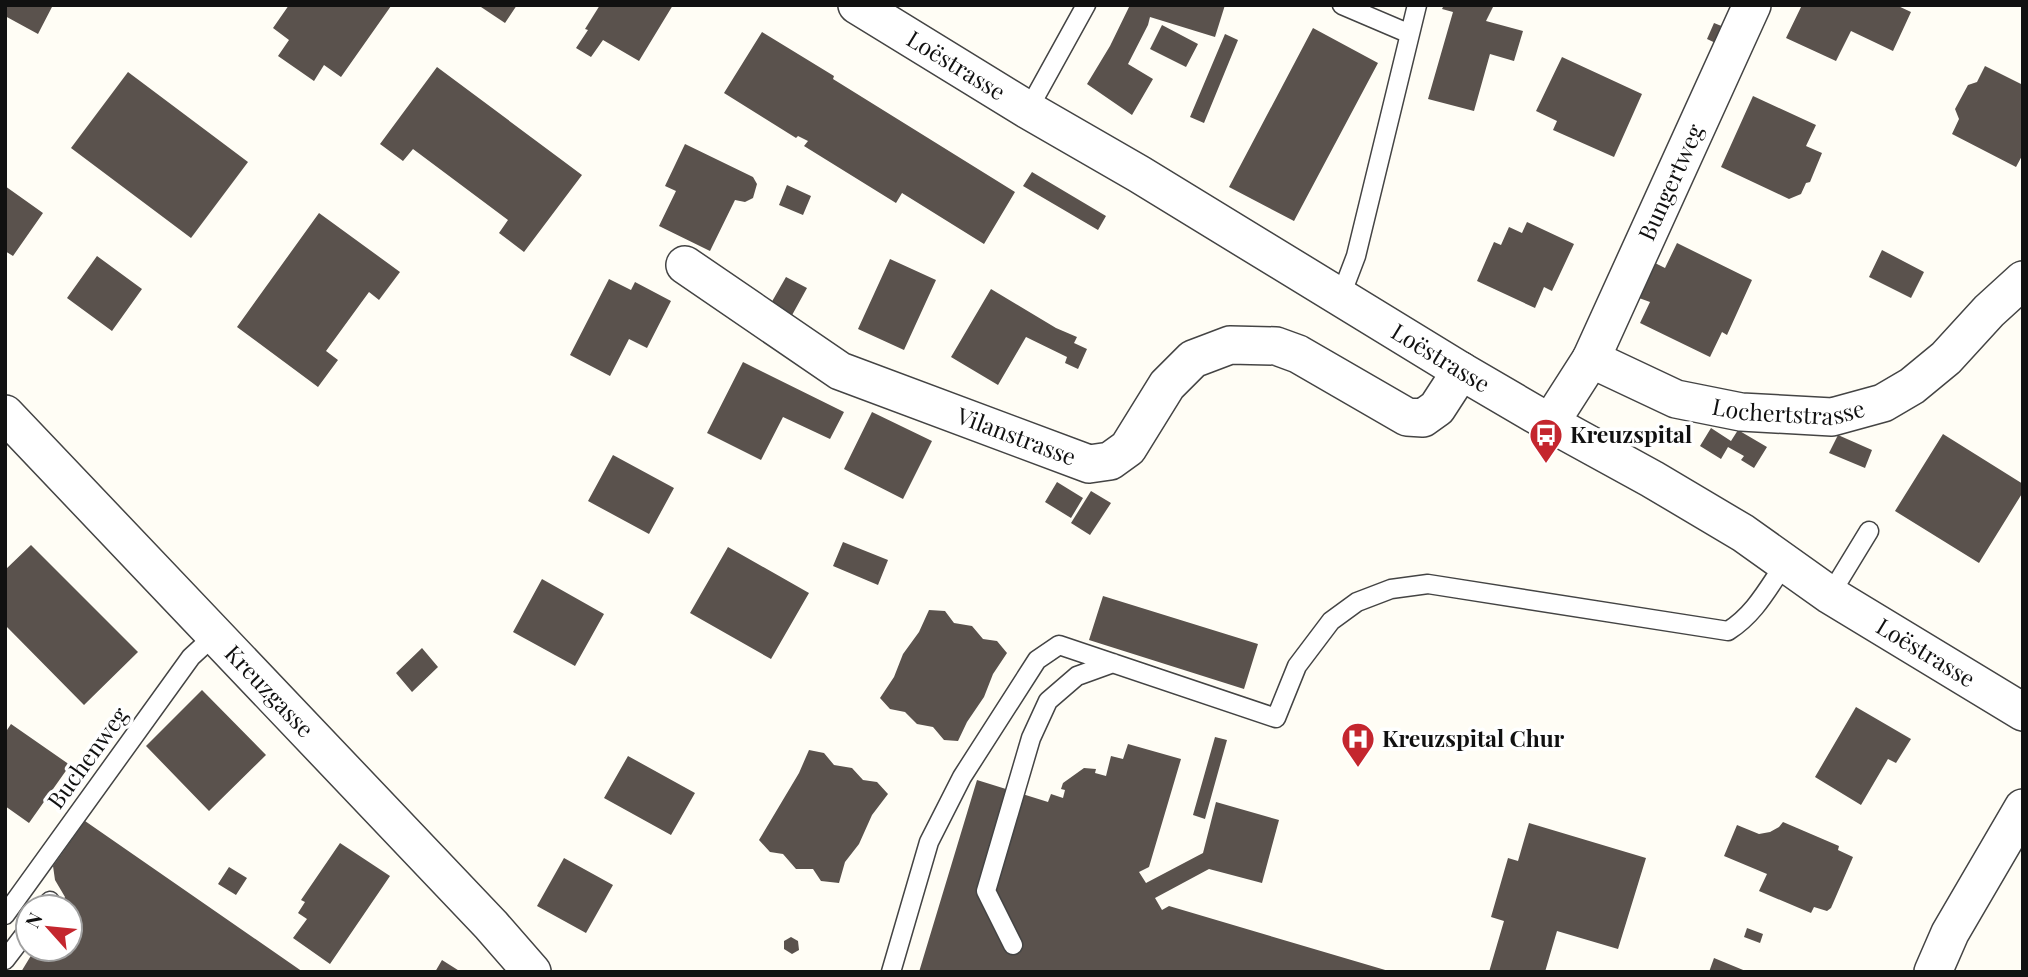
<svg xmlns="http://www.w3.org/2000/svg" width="2028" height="977" font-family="'Playfair Display',serif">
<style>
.building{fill:#5a524d}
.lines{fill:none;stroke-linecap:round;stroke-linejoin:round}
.service-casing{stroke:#444;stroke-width:21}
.minor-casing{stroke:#444;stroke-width:40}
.service{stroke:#fff;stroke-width:18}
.minor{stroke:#fff;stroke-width:37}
.labels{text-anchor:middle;stroke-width:7;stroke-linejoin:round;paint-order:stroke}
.street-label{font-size:23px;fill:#111;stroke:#fff}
.poi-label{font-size:23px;font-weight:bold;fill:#111;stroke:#fff;text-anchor:start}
</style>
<rect width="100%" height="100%" fill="#fffdf5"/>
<path class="building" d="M 5,5 L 53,5 L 38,34 L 5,16 Z
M 289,5 L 389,5 L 391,6 L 341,77 L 324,65 L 314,81 L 278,56 L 289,40 L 273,28 Z
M 478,5 L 517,5 L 505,23 Z
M 600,5 L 673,5 L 639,61 L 603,40 L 591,57 L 576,48 L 588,30 L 585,29 Z
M 1130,5 L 1225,5 L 1215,37 L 1150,17 L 1148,25 L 1128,64 L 1153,79 L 1132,115 L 1087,84 L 1110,46 Z
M 1444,5 L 1494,5 L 1486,21 L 1523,31 L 1514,61 L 1490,54 L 1474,111 L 1428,99 L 1453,12 L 1442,9 Z
M 1802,5 L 1896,5 L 1911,12 L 1893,51 L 1851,31 L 1836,61 L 1786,38 Z
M 1714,23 L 1729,29 L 1722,46 L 1707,39 Z
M 1162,25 L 1198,44 L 1186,67 L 1150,49 Z
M 1313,28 L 1378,63 L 1294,221 L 1229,187 Z
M 762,32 L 834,76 L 833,79 L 1015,192 L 984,244 L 902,193 L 896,203 L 804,146 L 808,141 L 798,136 L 796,138 L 724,93 Z
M 1225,34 L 1238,40 L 1204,123 L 1190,117 Z
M 1562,57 L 1642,94 L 1614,157 L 1553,130 L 1557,121 L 1536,111 Z
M 1985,66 L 2023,85 L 2023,154 L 2016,167 L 1952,134 L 1959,119 L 1955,109 L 1968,85 L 1977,82 Z
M 437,67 L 582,175 L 524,252 L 499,233 L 508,220 L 413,149 L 403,161 L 380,144 Z
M 128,72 L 248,162 L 191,238 L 71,148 Z
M 1753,96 L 1816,125 L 1806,146 L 1822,153 L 1810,182 L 1806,183 L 1801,194 L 1789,199 L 1721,167 Z
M 685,144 L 753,177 L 757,184 L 753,198 L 745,202 L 735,200 L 710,251 L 659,226 L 676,191 L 665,186 Z
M 1032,172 L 1106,216 L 1098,230 L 1023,186 Z
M 787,185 L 811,196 L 803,215 L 779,205 Z
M 5,186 L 43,213 L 13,256 L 5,251 Z
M 319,213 L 400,272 L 379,300 L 369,292 L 326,351 L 338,360 L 318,387 L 237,327 Z
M 1527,222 L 1574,244 L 1552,291 L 1544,287 L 1535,308 L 1477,281 L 1494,242 L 1501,245 L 1509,227 L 1522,233 Z
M 1677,243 L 1752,280 L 1727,335 L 1722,332 L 1710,357 L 1640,323 L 1650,302 L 1639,298 L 1655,263 L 1665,268 Z
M 1882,250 L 1924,272 L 1911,298 L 1869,277 Z
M 97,256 L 142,289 L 112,331 L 67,298 Z
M 890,259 L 936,280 L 904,350 L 858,329 Z
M 786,277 L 807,288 L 791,317 L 770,305 Z
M 609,279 L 631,290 L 635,282 L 671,301 L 647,348 L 629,339 L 610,376 L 570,355 Z
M 991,289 L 1056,328 L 1077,337 L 1074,343 L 1087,349 L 1078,369 L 1065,363 L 1067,357 L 1026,337 L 998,385 L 951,357 Z
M 743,362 L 844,412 L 830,439 L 783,417 L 761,460 L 707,433 Z
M 872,412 L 932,441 L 903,499 L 844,469 Z
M 1711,428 L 1731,441 L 1738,430 L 1767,447 L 1754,468 L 1741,460 L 1744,456 L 1728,447 L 1721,459 L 1700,446 Z
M 1943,434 L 2023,484 L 2023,492 L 1979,563 L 1895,511 Z
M 1838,435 L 1872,450 L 1865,468 L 1829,453 Z
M 613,455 L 674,488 L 649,534 L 588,501 Z
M 1057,482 L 1083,498 L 1071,518 L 1045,502 Z
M 1091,491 L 1111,503 L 1090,535 L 1071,523 Z
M 843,542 L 888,560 L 878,585 L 833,566 Z
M 31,545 L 138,652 L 84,705 L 5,625 L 5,570 Z
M 728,547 L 809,593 L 771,659 L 690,613 Z
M 542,579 L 604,614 L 575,666 L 513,632 Z
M 1103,596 L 1258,644 L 1244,689 L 1089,640 Z
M 929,610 L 945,611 L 954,623 L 972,626 L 983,639 L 997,641 L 1007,653 L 993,674 L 984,697 L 967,722 L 958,741 L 944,740 L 933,727 L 917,724 L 905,712 L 890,709 L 880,698 L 894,677 L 903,654 L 919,632 Z
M 422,648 L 438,667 L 412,692 L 396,673 Z
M 202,690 L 266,755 L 209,811 L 146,746 Z
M 1856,707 L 1911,739 L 1896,763 L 1888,759 L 1861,805 L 1815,777 Z
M 11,724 L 70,765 L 29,823 L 5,806 L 5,733 Z
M 1215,737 L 1227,740 L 1205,819 L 1193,815 Z
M 1128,744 L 1181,759 L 1149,867 L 1139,872 L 1146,883 L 1203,853 L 1216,802 L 1279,820 L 1262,883 L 1209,869 L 1155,898 L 1162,910 L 1169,906 L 1392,972 L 919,972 L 977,780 L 1048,802 L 1051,794 L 1063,798 L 1065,790 L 1061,789 L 1063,783 L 1084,768 L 1096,769 L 1095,773 L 1106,776 L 1111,756 L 1123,759 Z
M 809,750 L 824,753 L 834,765 L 852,768 L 863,780 L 877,782 L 888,794 L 872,815 L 859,844 L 845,862 L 839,883 L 821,881 L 813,869 L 796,869 L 783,854 L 770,852 L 759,840 L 799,773 Z
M 628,756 L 695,793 L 671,835 L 604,798 Z
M 85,821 L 303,972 L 21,972 L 35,949 L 70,949 L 70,907 L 59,907 L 65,897 L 55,880 L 53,866 Z
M 1783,822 L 1839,846 L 1838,850 L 1853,857 L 1831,908 L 1827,911 L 1814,907 L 1811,913 L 1759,891 L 1767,874 L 1724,856 L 1737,825 L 1759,834 L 1770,832 L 1779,827 Z
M 1529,823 L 1646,858 L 1618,949 L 1557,931 L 1545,972 L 1489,972 L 1504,921 L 1491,917 L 1508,858 L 1518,861 Z
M 340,843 L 390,876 L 330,964 L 293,938 L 307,919 L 298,913 L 305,902 L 301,900 Z
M 564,858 L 613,885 L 586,933 L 537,906 Z
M 229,867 L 247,878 L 236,895 L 218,884 Z
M 1747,928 L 1763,934 L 1760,943 L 1744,937 Z
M 791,937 L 798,941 L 799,950 L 792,954 L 784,949 L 784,941 Z
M 1714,958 L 1748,972 L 1709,972 Z
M 442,960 L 461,972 L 435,972 Z"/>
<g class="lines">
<defs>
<path id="service" d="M 1342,5 L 1410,34
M 1028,110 L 1086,5
M 1340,298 L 1356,256 L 1417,5
M 1830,595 L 1869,531
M 45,907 L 50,901
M 5,915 L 191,657 L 216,634
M 1013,945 L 986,891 L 1031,738 L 1048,701 L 1077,676 L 1113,663
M 5,960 L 28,930
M 891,972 L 929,842 L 962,777 L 1037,660 L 1059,645 L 1276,718 L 1297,666 L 1331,621 L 1357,602 L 1391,589 L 1428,584 L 1728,631 C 1755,614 1768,588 1786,562"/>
<g id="minor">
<path id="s1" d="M 857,5 L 1028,110 L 1139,174 L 1461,371 L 1550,423 L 1652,479 L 1743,533 L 1830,595 L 2023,712"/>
<path id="s2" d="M 685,265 L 840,371 L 1089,464 L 1110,461 L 1128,448 L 1167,385 L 1193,359 L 1230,345 L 1276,346 L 1298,354 L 1407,417 L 1423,418 L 1437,408 L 1461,371"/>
<path id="s3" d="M 1591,359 L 1752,5"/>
<path id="s4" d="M 5,414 L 491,925 L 532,972"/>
<path id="s5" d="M 1550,423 L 1591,359 L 1676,399 L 1741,412 L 1832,417 L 1883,403 L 1912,386 L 1946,358 L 1989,311 L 2023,280"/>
<path d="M 1933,972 L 1950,933 L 2023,808"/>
</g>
</defs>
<use href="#service" class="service-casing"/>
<use href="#minor" class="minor-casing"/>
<use href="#service" class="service"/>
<use href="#minor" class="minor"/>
</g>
<defs>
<symbol id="bus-pin" viewBox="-11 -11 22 30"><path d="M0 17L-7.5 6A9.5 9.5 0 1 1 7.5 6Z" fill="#c4262e" stroke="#fff"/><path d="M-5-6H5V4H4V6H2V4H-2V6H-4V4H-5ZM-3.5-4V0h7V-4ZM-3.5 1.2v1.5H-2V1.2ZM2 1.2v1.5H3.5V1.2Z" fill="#fff"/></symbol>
<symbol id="hospital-pin" viewBox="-11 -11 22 30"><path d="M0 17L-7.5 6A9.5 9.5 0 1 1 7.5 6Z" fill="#c4262e" stroke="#fff"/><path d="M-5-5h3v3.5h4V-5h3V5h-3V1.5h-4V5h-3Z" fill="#fff"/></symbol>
</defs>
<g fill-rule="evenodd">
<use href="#bus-pin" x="1527" y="416" width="38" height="52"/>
<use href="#hospital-pin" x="1339" y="720" width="38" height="52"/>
</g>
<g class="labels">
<g class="street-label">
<text dy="8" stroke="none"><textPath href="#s1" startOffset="116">Loëstrasse</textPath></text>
<text dy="8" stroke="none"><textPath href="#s3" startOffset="194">Bungertweg</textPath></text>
<text dy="8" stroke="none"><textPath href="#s1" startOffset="682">Loëstrasse</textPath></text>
<text dy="8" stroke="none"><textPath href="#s5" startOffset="284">Lochertstrasse</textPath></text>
<text dy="8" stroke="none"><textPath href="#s2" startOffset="376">Vilanstrasse</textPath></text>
<text dy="8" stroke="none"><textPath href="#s1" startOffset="1250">Loëstrasse</textPath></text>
<text dy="8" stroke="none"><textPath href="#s4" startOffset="383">Kreuzgasse</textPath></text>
<text transform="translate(88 758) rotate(-54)" y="8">Buchenweg</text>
</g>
<g class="poi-label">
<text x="1570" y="443">Kreuzspital</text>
<text x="1382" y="747">Kreuzspital Chur</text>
</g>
</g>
<rect width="2028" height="977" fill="none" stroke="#111111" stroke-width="14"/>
<g transform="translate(49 928) rotate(297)"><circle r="33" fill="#ffffff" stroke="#a0a0a0" stroke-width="2"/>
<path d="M0-5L12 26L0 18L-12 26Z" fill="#c4262e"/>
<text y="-10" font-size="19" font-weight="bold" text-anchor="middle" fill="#111111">N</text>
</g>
</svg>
